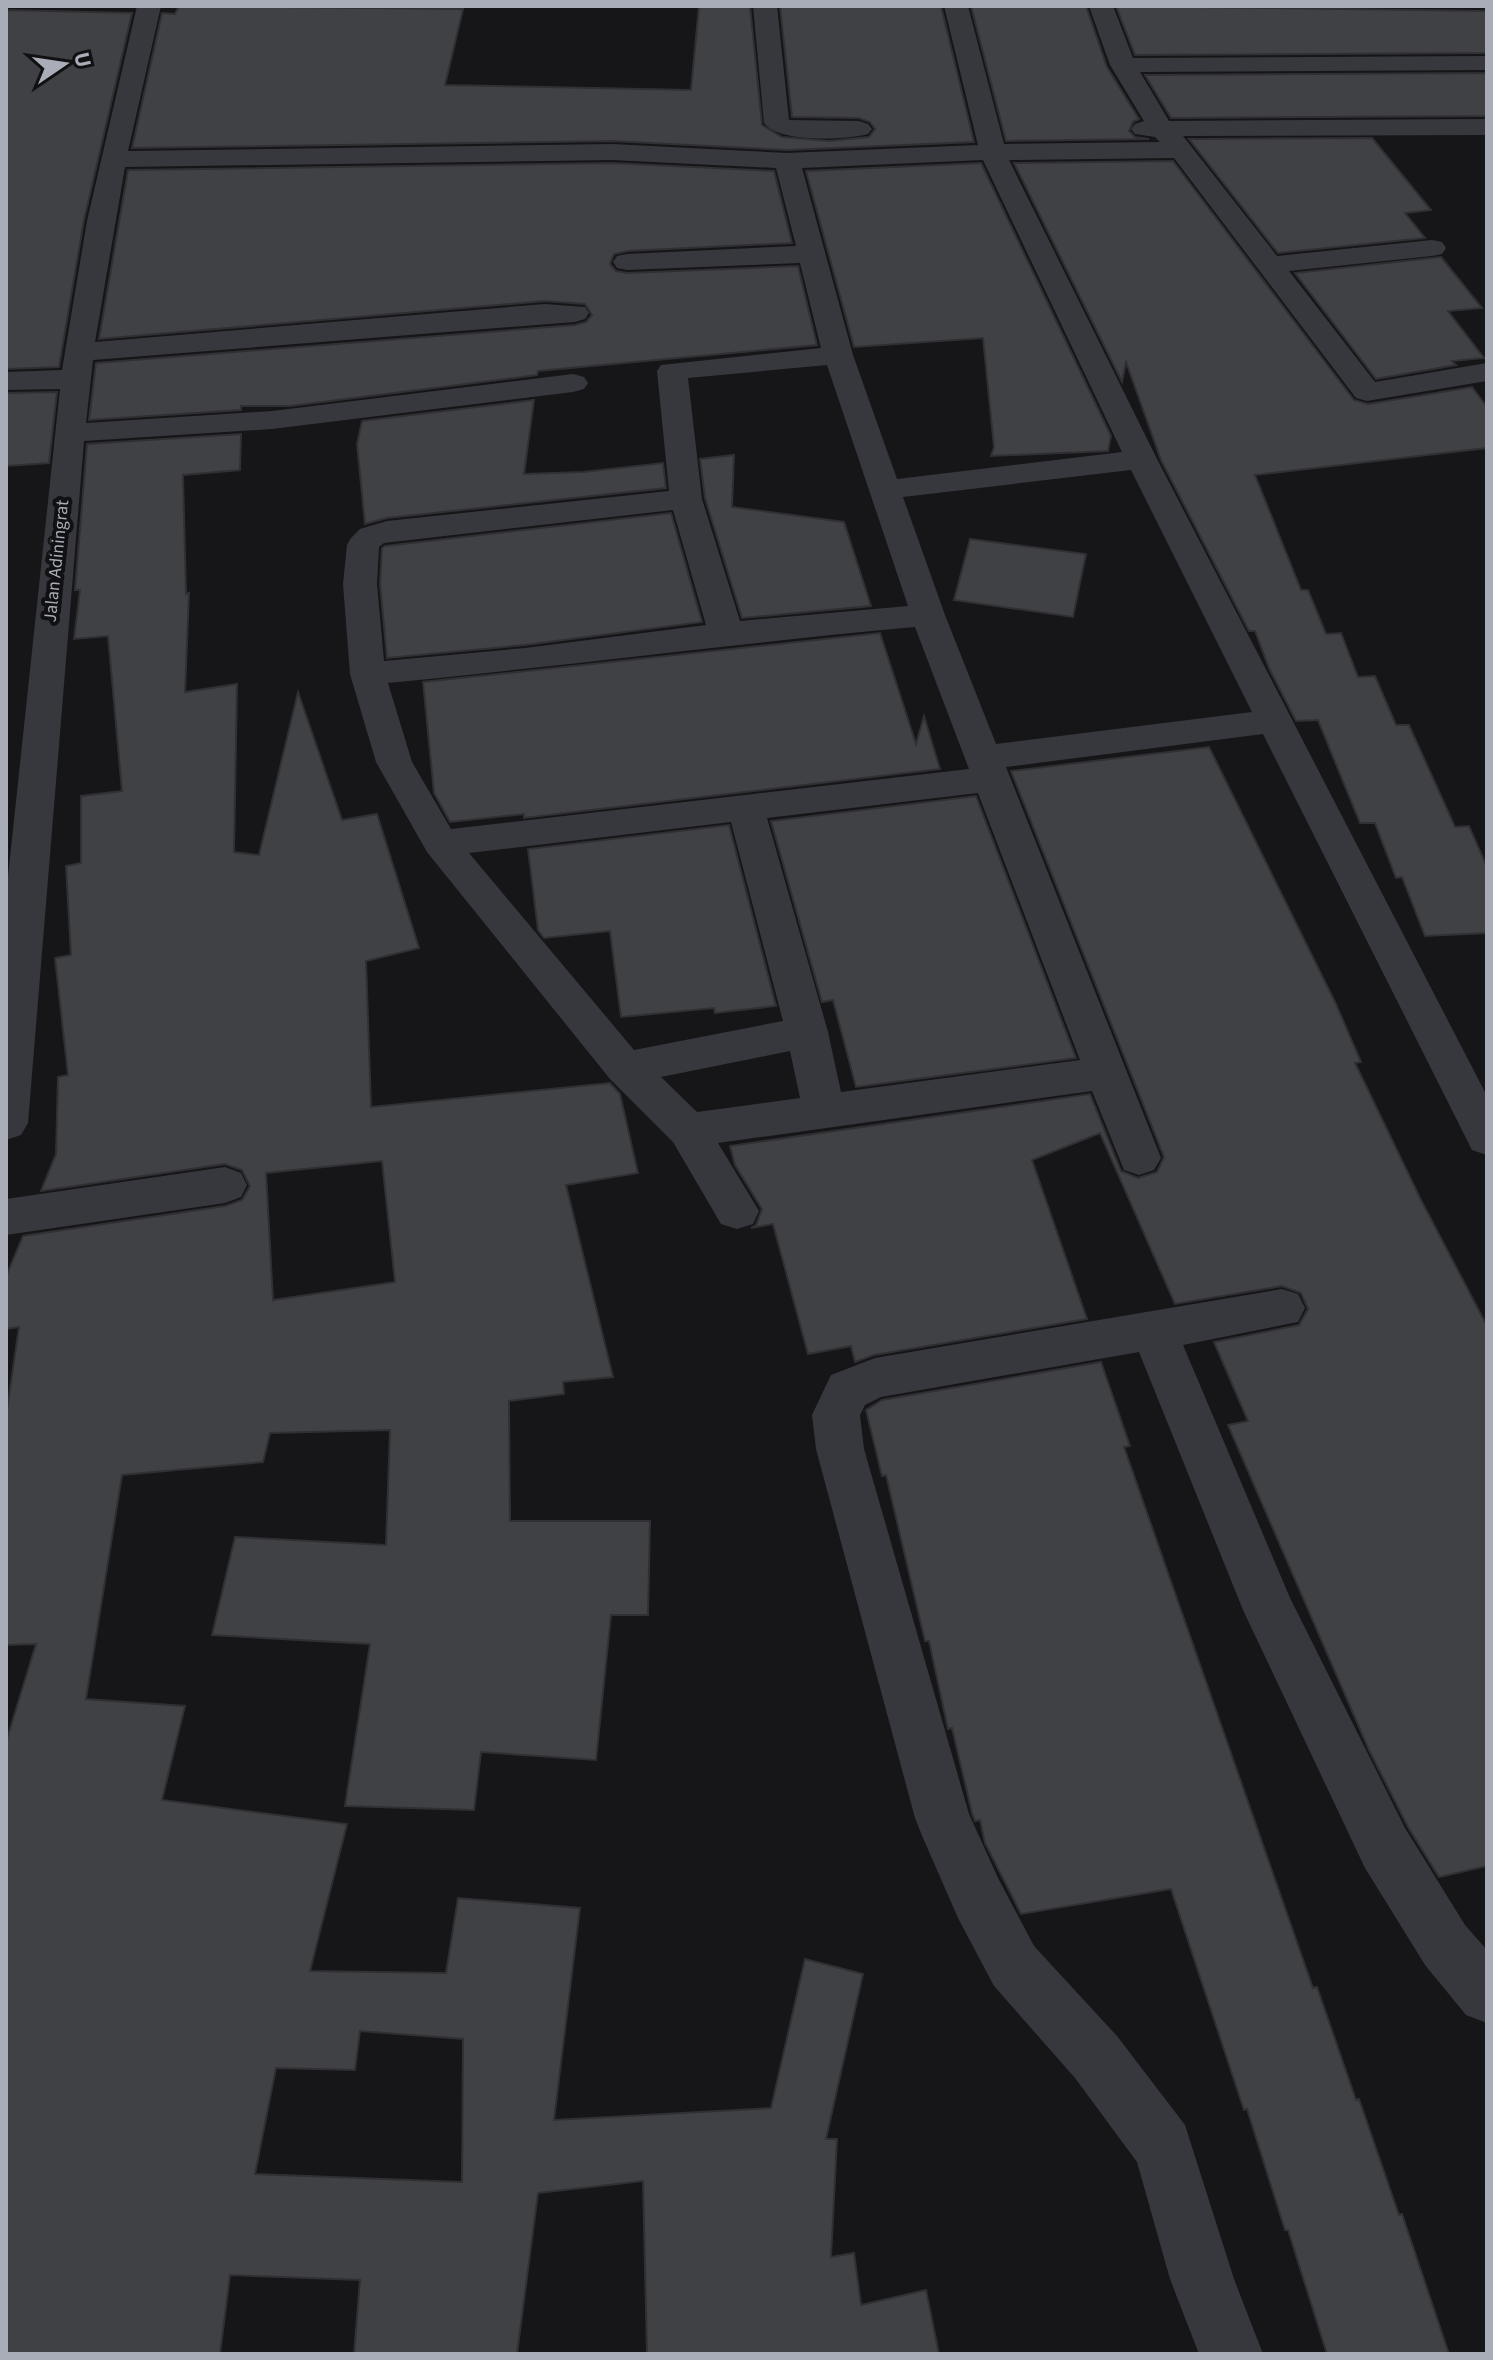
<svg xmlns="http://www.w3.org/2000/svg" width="1493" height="2360" font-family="'Source Sans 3',sans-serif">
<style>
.building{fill:#404145;stroke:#303034;stroke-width:2;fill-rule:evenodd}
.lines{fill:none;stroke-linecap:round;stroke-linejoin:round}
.minor{fill:#37383d;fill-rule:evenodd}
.labels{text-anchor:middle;stroke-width:8;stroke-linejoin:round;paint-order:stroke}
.far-street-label{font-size:18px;fill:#a8adb8;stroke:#111113}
</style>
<rect width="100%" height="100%" fill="#161618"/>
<path class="building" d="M 179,6 L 463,9 L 445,85 L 691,90 L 699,6 L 750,6 L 762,125 L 782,137 L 829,141 L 869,137 L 875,129 L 870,122 L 859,118 L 792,117 L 780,6 L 941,6 L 974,142 L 787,150 L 612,141 L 132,148 L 162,13 L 175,14 Z
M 971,6 L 1086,6 L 1107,67 L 1139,119 L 1133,122 L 1129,131 L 1135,137 L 1149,139 L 1006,141 Z
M 1116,6 L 1487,11 L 1487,53 L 1135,55 Z
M 6,10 L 132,13 L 84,220 L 59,367 L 6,369 Z
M 1487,73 L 1487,116 L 1171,118 L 1145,75 Z
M 1372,138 L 1431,210 L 1405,213 L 1425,238 L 1278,253 L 1189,139 Z
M 1173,161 L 1354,400 L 1368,404 L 1472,387 L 1487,407 L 1487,448 L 1255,475 L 1301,590 L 1308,590 L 1326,634 L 1341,633 L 1358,677 L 1375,676 L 1396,725 L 1409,725 L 1455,827 L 1469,826 L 1487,867 L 1487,933 L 1425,936 L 1402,877 L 1396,878 L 1375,823 L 1360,823 L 1318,720 L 1296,721 L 1269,668 L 1255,631 L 1249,631 L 1161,460 L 1126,362 L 1122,382 L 1014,163 Z
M 612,163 L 774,171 L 792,243 L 627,251 L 614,254 L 610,264 L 616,271 L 627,273 L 798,266 L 817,345 L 538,371 L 537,375 L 290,406 L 241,406 L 241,410 L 89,420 L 96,363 L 575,325 L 586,322 L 592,315 L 585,304 L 545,301 L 99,339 L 128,170 Z
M 981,163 L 1111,436 L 1108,451 L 991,456 L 994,447 L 983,338 L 854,347 L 806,171 Z
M 1441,257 L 1482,308 L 1448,311 L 1484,358 L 1452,361 L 1456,365 L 1376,379 L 1295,273 Z
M 57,392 L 49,463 L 6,466 L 6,393 Z
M 534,400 L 524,474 L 583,472 L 663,463 L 666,488 L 387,518 L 365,524 L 357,444 L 362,421 Z
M 241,434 L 240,470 L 183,475 L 186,594 L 189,593 L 185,692 L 237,684 L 234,852 L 259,855 L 298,692 L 342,820 L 377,814 L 419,948 L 366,961 L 371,1107 L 610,1083 L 620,1094 L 638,1173 L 566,1185 L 613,1377 L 563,1382 L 564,1394 L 509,1401 L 510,1521 L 650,1521 L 648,1615 L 611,1615 L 596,1760 L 481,1752 L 474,1810 L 345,1806 L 370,1644 L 212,1635 L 235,1537 L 386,1545 L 390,1430 L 270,1433 L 263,1462 L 122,1475 L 86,1699 L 185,1706 L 162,1800 L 347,1824 L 310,1971 L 446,1973 L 458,1898 L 580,1908 L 554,2120 L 771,2108 L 805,1959 L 863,1974 L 826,2139 L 837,2139 L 831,2257 L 854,2253 L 861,2305 L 926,2290 L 939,2354 L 647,2354 L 643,2181 L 538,2193 L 517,2354 L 354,2354 L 360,2280 L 230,2275 L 220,2354 L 6,2354 L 6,1742 L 36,1644 L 6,1645 L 6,1416 L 19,1327 L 6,1329 L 7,1274 L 23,1236 L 225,1206 L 242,1200 L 250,1186 L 242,1170 L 225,1164 L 41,1191 L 56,1154 L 58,1077 L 68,1075 L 55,958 L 71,955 L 66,866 L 81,863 L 81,796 L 122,791 L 108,636 L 74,639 L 80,590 L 75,590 L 87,444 ZM 382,1161 L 395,1282 L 273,1300 L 266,1173 ZM 360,2031 L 463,2039 L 462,2182 L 255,2174 L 276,2068 L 355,2070 Z
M 734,455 L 732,507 L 844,522 L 871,606 L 742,618 L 705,498 L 700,459 Z
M 671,513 L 702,622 L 525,645 L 387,658 L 380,584 L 382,548 L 385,546 Z
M 970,539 L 1086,554 L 1073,617 L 954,600 Z
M 880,633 L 916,744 L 924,716 L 940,769 L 524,818 L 524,814 L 450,822 L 434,793 L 423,682 Z
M 1209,747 L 1336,1004 L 1361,1062 L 1355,1063 L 1421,1200 L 1487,1326 L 1487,1866 L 1439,1877 L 1408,1827 L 1369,1750 L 1228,1425 L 1248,1421 L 1214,1342 L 1299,1325 L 1308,1309 L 1301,1293 L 1282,1286 L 1175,1304 L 1100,1133 L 1032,1160 L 1087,1319 L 874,1355 L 855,1362 L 851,1346 L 808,1354 L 773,1224 L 751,1228 L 756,1225 L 762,1209 L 735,1165 L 730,1146 L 1090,1094 L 1121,1171 L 1138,1178 L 1157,1172 L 1164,1157 L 1011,771 Z
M 976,796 L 1076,1058 L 856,1087 L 833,1000 L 822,1002 L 771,821 Z
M 729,825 L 776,1006 L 715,1013 L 714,1008 L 621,1017 L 610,931 L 544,938 L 538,930 L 528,849 Z
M 1101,1362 L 1130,1446 L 1124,1447 L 1313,1988 L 1317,1987 L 1356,2100 L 1359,2099 L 1399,2215 L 1402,2214 L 1449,2354 L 1327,2354 L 1288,2230 L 1285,2230 L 1247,2109 L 1244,2110 L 1171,1889 L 1021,1914 L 985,1843 L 980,1820 L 975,1821 L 972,1813 L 952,1728 L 948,1729 L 929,1641 L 925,1641 L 886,1475 L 882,1476 L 866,1410 L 882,1400 Z"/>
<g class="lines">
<path class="minor" d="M 137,6 L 161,6 L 128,151 L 612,144 L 787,153 L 978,145 L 944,6 L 968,6 L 1004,144 L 1160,142 L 1155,137 L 1135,134 L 1131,129 L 1135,124 L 1144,121 L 1110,65 L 1089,6 L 1113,6 L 1133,58 L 1487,56 L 1487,70 L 1140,72 L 1169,121 L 1487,119 L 1487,135 L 1183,136 L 1277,256 L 1432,240 L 1442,242 L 1446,248 L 1442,254 L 1432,256 L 1289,271 L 1375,382 L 1487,363 L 1487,381 L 1367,401 L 1356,398 L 1174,158 L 1009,160 L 1157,459 L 1487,1096 L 1487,1155 L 1472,1150 L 1263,734 L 1006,767 L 1161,1158 L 1154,1170 L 1139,1175 L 1124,1170 L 1092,1091 L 718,1143 L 759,1211 L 753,1224 L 737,1229 L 721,1224 L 673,1142 L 610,1079 L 427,852 L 376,762 L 350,674 L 343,584 L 347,545 L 351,538 L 360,529 L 387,521 L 669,491 L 657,371 L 661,365 L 821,348 L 800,263 L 627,270 L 617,268 L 613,262 L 617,256 L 627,254 L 796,246 L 776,168 L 612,160 L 125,167 L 95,342 L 545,304 L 585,307 L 589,313 L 585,319 L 575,322 L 93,360 L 86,423 L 272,411 L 573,374 L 584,377 L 588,383 L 584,389 L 573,392 L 272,429 L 84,441 L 28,1123 L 21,1135 L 6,1140 L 6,895 L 60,389 L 6,390 L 6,372 L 62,370 L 87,221 ZM 983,160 L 1122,452 L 897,479 L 853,355 L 802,168 ZM 827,365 L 908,606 L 740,621 L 702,499 L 688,378 ZM 1131,470 L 1252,712 L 996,744 L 945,615 L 903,497 ZM 673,510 L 706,625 L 525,648 L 384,661 L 377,584 L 379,547 L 384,543 ZM 915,627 L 969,769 L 451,829 L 412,762 L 388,683 C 564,666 739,643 915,627 ZM 978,793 L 1080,1060 L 841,1092 L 828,1032 L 767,818 ZM 731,822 L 783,1021 L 634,1050 L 469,853 ZM 790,1051 L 800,1098 L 697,1112 L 661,1077 Z
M 753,6 L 777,6 L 789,120 L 859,121 L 868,124 L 872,129 L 868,134 C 846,140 778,143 764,123 Z
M 225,1167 L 241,1173 L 247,1185 L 241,1197 L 225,1203 L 6,1235 L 6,1199 Z
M 1282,1289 L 1298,1294 L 1305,1308 L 1298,1322 L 1183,1345 L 1290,1598 L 1405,1828 L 1465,1925 L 1487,1950 L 1487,2023 L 1466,2015 L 1425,1965 L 1365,1868 L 1243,1610 L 1139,1352 L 881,1397 L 865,1405 L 860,1415 L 864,1449 L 969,1814 L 998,1878 L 1034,1946 L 1117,2036 L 1185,2125 L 1234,2279 L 1263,2354 L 1199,2354 L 1170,2279 L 1137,2162 L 1075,2078 L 994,1986 L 958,1918 L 923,1838 L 915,1818 L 816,1449 L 812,1415 L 831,1375 L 875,1358 Z"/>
</g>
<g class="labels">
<g class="far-street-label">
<text transform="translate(56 561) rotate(-84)" y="6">Jalan Adiningrat</text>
</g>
</g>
<rect width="1493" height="2360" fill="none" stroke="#a8adb8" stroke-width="16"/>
<g transform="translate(64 64) rotate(77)" stroke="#111113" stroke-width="6" paint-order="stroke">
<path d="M0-6L14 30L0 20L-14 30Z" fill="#a8adb8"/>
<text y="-12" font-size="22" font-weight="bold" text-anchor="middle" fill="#a8adb8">U</text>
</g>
</svg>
